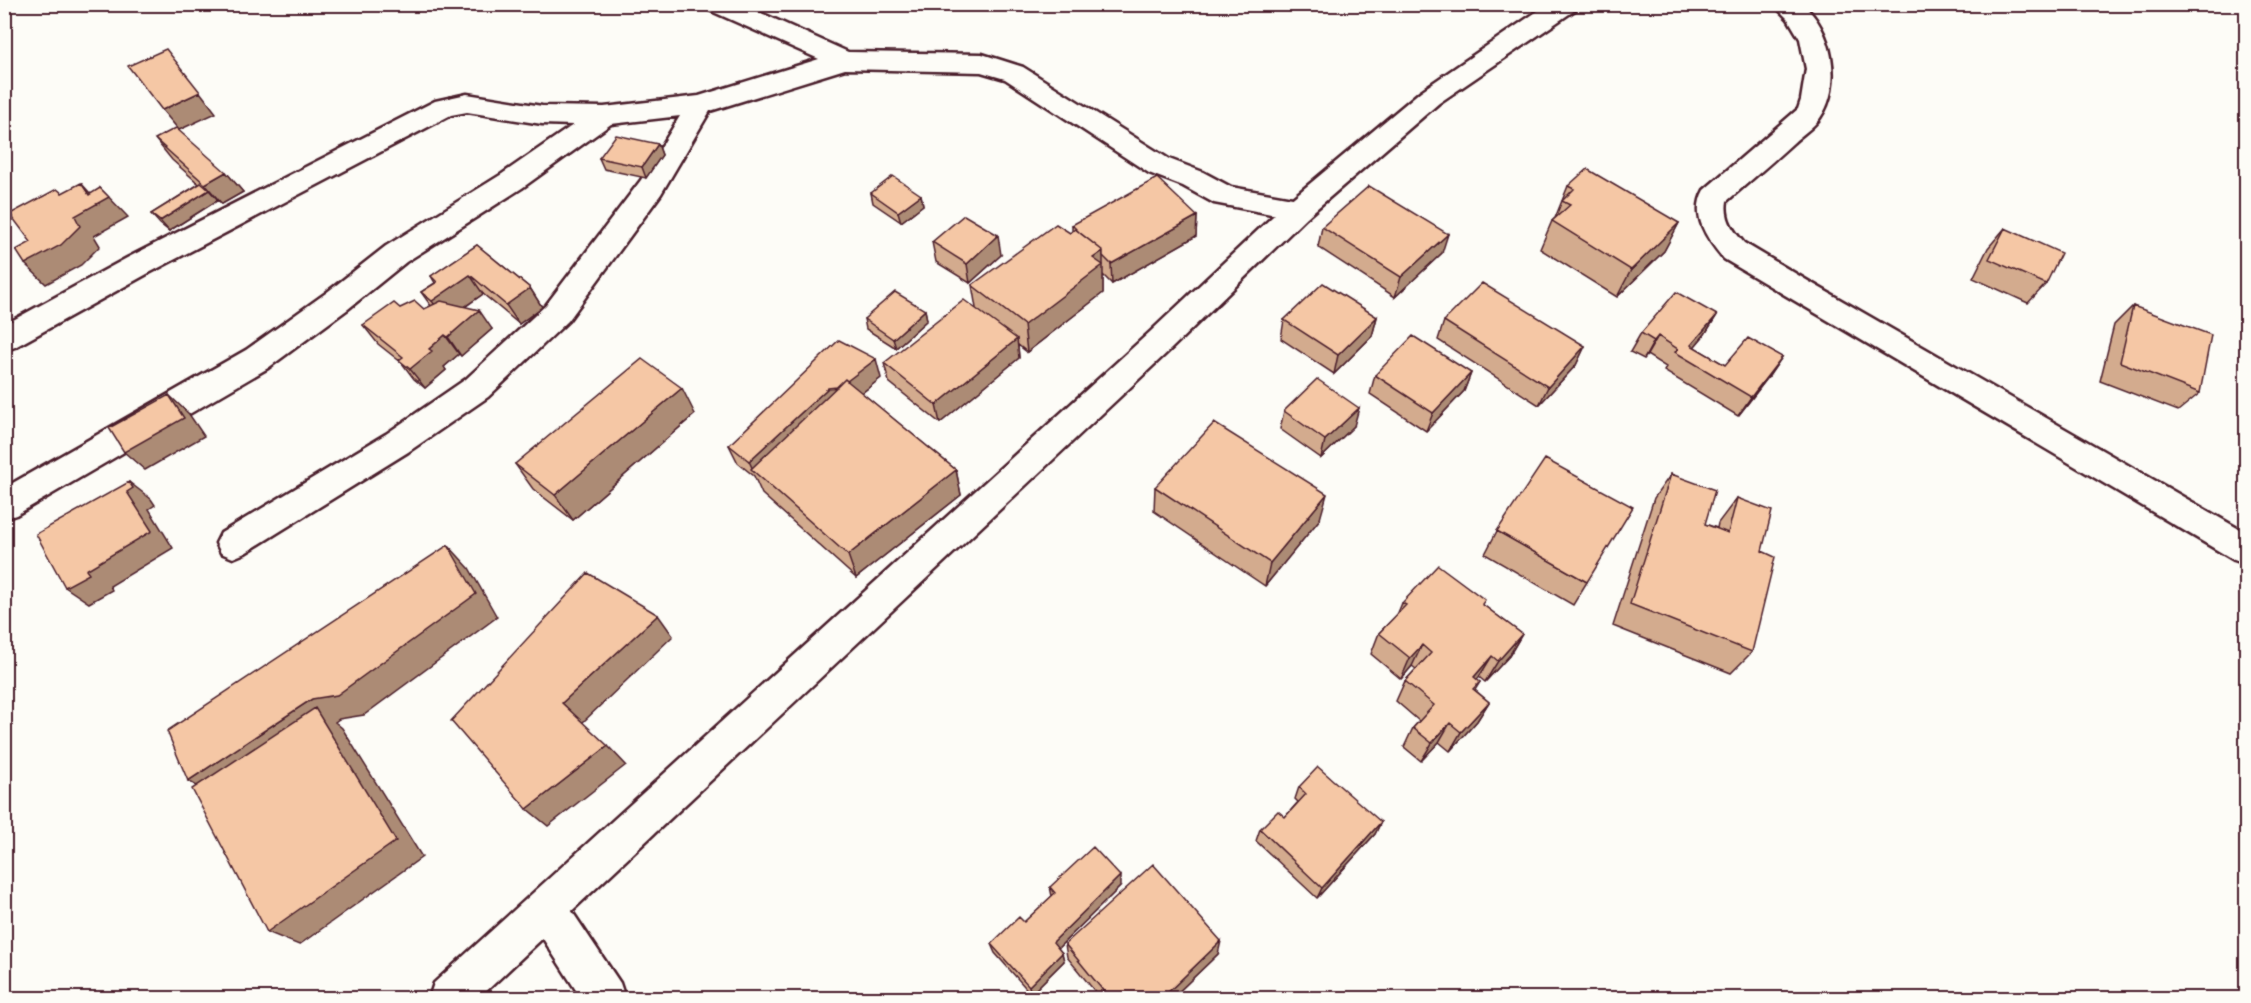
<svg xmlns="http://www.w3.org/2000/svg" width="2251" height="1003" font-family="Caveat,sans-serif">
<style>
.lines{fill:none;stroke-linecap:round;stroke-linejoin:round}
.street-casing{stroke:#4a1f2b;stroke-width:5}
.secondary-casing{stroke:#4a1f2b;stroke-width:5}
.street{fill:#fdfcf7;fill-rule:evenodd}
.secondary{fill:#fdfcf7;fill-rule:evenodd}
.wall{fill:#d3ab8e;stroke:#4a1f2b;stroke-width:1.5}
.shaded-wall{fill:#ac8b74;stroke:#4a1f2b;stroke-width:1.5}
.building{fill:#f5c7a5;stroke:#4a1f2b;stroke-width:1.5}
</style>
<rect width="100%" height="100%" fill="#fdfcf7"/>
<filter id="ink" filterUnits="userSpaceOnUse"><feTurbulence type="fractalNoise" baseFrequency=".0167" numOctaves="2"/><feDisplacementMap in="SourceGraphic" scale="12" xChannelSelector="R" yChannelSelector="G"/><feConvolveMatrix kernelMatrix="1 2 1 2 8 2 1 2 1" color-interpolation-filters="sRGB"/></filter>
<g filter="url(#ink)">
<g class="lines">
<defs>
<path id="street" d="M 706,4 L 741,4 L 848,52 L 982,54 L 1023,67 L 1169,159 L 1203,172 L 1231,187 L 1298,199 L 1308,202 L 1312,209 L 1308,216 L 1298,219 L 1214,203 L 1183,186 L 1149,173 L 1005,79 L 981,72 L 845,69 L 710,111 L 661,194 L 568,321 L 488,397 L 408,452 L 245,553 L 233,558 L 221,553 L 216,543 L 221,533 L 386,434 L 466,379 L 546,305 L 641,180 L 680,116 L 611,124 L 522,188 L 406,262 L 348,309 L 268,368 L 16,515 L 4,519 L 4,488 L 246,350 L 326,293 L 386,246 L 502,174 L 573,125 L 542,124 L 467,112 L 451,115 L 147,274 L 15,347 L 4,351 L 4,325 L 127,258 L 435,101 L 467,94 L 542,106 L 604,107 L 699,96 L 819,59 L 709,10 Z
M 1773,4 L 1802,4 C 1833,29 1843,85 1820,118 C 1813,128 1801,135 1793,143 C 1771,163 1749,182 1727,201 C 1724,219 1733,230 1744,243 L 1808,281 L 2246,533 L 2246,564 L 2234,560 L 1724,259 C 1707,239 1690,215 1704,190 L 1798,109 L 1801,100 L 1806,69 L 1800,39 L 1788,19 Z
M 547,889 L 561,895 L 620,983 L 625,998 L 581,998 L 533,923 L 527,909 L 533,895 Z"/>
<path id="secondary" d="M 1548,4 L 1578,4 L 1575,10 L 1439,103 L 1308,216 L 1172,348 L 479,998 L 429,998 L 434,983 L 1150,332 L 1288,202 L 1421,91 Z"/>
</defs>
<use href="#street" class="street-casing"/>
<use href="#secondary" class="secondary-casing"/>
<use href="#street" class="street"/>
<use href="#secondary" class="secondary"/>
</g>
<path class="wall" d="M 155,139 L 226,172 L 243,192 L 222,204 L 217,199 L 218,200 L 169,231 L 160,224 L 151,214 L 199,184 L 172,160 Z
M 658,144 L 662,155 L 646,178 L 604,169 L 599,158 Z
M 1568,186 L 1679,223 L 1664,251 L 1617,297 L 1540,249 L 1552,221 L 1555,218 Z
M 871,193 L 921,195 L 923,205 L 901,222 L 873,203 Z
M 1197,216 L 1196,236 L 1112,284 L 1103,275 L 1103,293 L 1027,352 L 1018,345 L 1019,358 L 940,423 L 889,382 L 884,363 L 976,308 L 972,285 L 1070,233 L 1072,231 L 1072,225 Z
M 1322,227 L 1442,253 L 1395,297 L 1318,247 Z
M 2005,228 L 2046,284 L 2028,303 L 1973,278 L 1988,248 Z
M 932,242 L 1001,255 L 970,283 L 936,262 Z
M 477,245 L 530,288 L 542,307 L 519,324 L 483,294 L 465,307 L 492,329 L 461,356 L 459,354 L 444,367 L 446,370 L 425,388 L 414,379 L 402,363 L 378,344 L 363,325 L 400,308 L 424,309 L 431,306 L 421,292 L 435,283 L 431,276 Z
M 2133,306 L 2200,393 L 2178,411 L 2100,381 L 2114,325 Z
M 925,310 L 927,320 L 896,348 L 866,329 L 864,319 Z
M 1717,315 L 1705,334 L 1694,347 L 1725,365 L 1782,357 L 1769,376 L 1738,416 L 1664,371 L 1666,367 L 1647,355 L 1644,359 L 1630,352 L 1641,333 Z
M 1377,317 L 1372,336 L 1334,374 L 1281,339 L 1284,320 Z
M 1444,321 L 1585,346 L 1576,365 L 1539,405 L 1438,340 Z
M 1471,373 L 1464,391 L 1426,431 L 1370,394 L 1375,375 Z
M 881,378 L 862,393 L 956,470 L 961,495 L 856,578 L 762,494 L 754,476 L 738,463 L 729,445 Z
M 1284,411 L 1354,426 L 1321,458 L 1280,429 Z
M 695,414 L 573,520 L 533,489 L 515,464 Z
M 1671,474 L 1705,524 L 1717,528 L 1718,523 L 1737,498 L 1762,551 L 1752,652 L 1731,673 L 1613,626 L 1654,498 Z
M 1155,487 L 1320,519 L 1265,586 L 1154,511 Z
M 1497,531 L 1587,582 L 1573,605 L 1485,554 Z
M 1402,603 L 1483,605 L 1522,634 L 1509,656 L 1485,682 L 1479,677 L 1477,680 L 1480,682 L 1475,690 L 1489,702 L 1477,721 L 1450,751 L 1439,742 L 1421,761 L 1404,747 L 1413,728 L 1419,721 L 1396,701 L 1405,681 L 1416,669 L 1412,666 L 1401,679 L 1371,654 L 1379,633 L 1397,615 Z
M 1299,787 L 1381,822 L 1375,834 L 1317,898 L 1256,841 L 1260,829 L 1285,817 L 1298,802 L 1295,799 Z
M 1050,887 L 1120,887 L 1058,948 L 1062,953 L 1064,961 L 1031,994 L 995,953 L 991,944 L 1024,922 L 1052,896 Z
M 1065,944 L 1218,954 L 1171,999 L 1101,999 L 1067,957 Z"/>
<path class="shaded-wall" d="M 200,92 L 216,113 L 179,130 L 162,110 Z
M 658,144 L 662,155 L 646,178 L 642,167 Z
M 226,172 L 243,192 L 222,204 L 205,184 Z
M 81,183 L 99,203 L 100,188 L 128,217 L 94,236 L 100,246 L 81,265 L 46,284 L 25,264 L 75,216 L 89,195 Z
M 209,190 L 218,200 L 169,231 L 160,221 Z
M 921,195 L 923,205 L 901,222 L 898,212 Z
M 1197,216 L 1196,236 L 1112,284 L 1111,264 Z
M 1679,223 L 1664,251 L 1617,297 L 1631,270 Z
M 1448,234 L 1442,253 L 1395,297 L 1401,277 Z
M 998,235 L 1001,255 L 970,283 L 967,264 Z
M 1103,251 L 1103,293 L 1027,352 L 1024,325 L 1093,258 Z
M 470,275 L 483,294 L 445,320 L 432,301 Z
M 530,288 L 542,307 L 519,324 L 506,305 Z
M 479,310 L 492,329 L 461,356 L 448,337 Z
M 925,310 L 927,320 L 896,348 L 893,339 Z
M 1717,315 L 1705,334 L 1685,358 L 1691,345 Z
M 1377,317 L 1372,336 L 1334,374 L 1338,355 Z
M 445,335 L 459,354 L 444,367 L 446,370 L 425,388 L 410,369 L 429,349 Z
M 1658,336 L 1647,355 L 1644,359 L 1654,341 Z
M 1017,339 L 1019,358 L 940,423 L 936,405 Z
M 1585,346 L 1576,365 L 1539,405 L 1548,387 Z
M 1782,357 L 1769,376 L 1738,416 L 1751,397 Z
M 876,359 L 881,378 L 846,405 L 754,472 L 749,461 L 828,388 Z
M 1471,373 L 1464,391 L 1426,431 L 1433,413 Z
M 682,388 L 695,414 L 573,520 L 555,495 Z
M 169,395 L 189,414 L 204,436 L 145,470 L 124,452 Z
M 1359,408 L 1354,426 L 1321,458 L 1325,440 Z
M 956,470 L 961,495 L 856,578 L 848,555 Z
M 129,482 L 151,499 L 155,505 L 149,509 L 173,548 L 110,586 L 112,590 L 89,603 L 65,587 L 86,570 L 127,492 Z
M 1327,494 L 1320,519 L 1265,586 L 1270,563 Z
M 448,545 L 469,568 L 497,617 L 364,715 L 339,719 L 335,722 L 342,728 L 422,857 L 299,945 L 267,932 L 220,799 L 188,781 L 312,699 Z
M 658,615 L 673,636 L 582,723 L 562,703 Z
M 1522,634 L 1509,656 L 1485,682 L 1498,661 Z
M 1422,645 L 1412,666 L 1401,679 L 1410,658 Z
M 1492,656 L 1479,677 L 1462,697 L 1474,677 Z
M 1489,702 L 1477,721 L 1450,751 L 1461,732 Z
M 1450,723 L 1439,742 L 1421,761 L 1432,743 Z
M 608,746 L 626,765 L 548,826 L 527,809 Z
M 1381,822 L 1375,834 L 1317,898 L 1322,888 Z
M 1120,876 L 1120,887 L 1055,951 L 1053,942 Z
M 1221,941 L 1218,954 L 1171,999 L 1161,999 Z
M 1062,953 L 1064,961 L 1031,994 L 1029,986 Z"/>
<path class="building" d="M 166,49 L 200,92 L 162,110 L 128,66 Z
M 176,128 L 226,172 L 205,184 L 155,139 Z
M 616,135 L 658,144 L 642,167 L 599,158 Z
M 1587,169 L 1679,223 L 1631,270 L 1552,221 L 1570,205 L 1562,201 L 1574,189 L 1568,186 Z
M 893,176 L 921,195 L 898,212 L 871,193 Z
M 1157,178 L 1197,216 L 1111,264 L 1103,256 L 1103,251 L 1081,234 L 1072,225 Z
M 81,183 L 89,195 L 100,188 L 109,197 L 75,216 L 80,226 L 61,245 L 25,264 L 16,250 L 31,242 L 10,214 L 57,189 L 62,193 Z
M 201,183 L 209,190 L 160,221 L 151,214 Z
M 1369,186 L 1448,234 L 1401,277 L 1322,227 Z
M 964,215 L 998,235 L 967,264 L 932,242 Z
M 1056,224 L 1070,233 L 1075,229 L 1103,251 L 1093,258 L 1103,265 L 1024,325 L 972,285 Z
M 2005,228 L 2061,253 L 2046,284 L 1989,259 Z
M 477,245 L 530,288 L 506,305 L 470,275 L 432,301 L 421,292 L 437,282 L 431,276 Z
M 1323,283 L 1377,317 L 1338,355 L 1284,320 Z
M 1482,283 L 1585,346 L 1548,387 L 1444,321 Z
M 895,292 L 925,310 L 893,339 L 864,319 Z
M 1676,292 L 1717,315 L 1691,345 L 1725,365 L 1748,338 L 1782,357 L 1751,397 L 1675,352 L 1678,349 L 1658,336 L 1654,341 L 1641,333 Z
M 964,300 L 1017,339 L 936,405 L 884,363 Z
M 415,301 L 424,309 L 441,301 L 479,310 L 448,337 L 445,335 L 429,349 L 432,351 L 410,369 L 399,360 L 403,357 L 363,325 L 394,303 L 400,308 Z
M 2133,306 L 2211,335 L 2200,393 L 2120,362 Z
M 1413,336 L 1471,373 L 1433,413 L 1375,375 Z
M 839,340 L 876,359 L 847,381 L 845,379 L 837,387 L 828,388 L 749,461 L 729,445 Z
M 642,359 L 682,388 L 555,495 L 515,464 Z
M 845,379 L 956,470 L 848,555 L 751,469 Z
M 1317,379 L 1359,408 L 1325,440 L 1284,411 Z
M 169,395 L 184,418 L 124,452 L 109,428 Z
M 1214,423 L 1327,494 L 1270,563 L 1155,487 Z
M 1545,459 L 1633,507 L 1587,582 L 1497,531 Z
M 1671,474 L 1715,490 L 1705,524 L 1728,533 L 1737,498 L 1772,511 L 1762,551 L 1775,557 L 1752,652 L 1630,604 Z
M 129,482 L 133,488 L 127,492 L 152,531 L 86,570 L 89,574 L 65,587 L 36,534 Z
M 448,545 L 476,594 L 337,695 L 312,699 L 188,781 L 167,731 Z
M 1438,565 L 1485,600 L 1482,604 L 1522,634 L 1498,661 L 1492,656 L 1474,677 L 1480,682 L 1473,689 L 1489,702 L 1461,732 L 1450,723 L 1432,743 L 1413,728 L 1434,705 L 1405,681 L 1431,653 L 1422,645 L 1410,658 L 1379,633 L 1406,605 L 1402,603 Z
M 588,573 L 658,615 L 562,703 L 608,746 L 527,809 L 451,721 Z
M 315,708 L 396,841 L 267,932 L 192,789 Z
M 1318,767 L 1381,822 L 1322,888 L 1260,829 L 1278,811 L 1285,817 L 1306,794 L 1299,787 Z
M 1093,847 L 1120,876 L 1053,942 L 1062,953 L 1029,986 L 991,944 L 1019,917 L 1024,922 L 1055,893 L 1050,887 Z
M 1153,864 L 1221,941 L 1161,999 L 1110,999 L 1065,944 Z"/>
</g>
<rect width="2251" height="1003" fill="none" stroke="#fdfcf7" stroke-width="24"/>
<rect x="12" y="12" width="2227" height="979" fill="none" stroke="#4a1f2b" stroke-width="2" filter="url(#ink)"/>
</svg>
